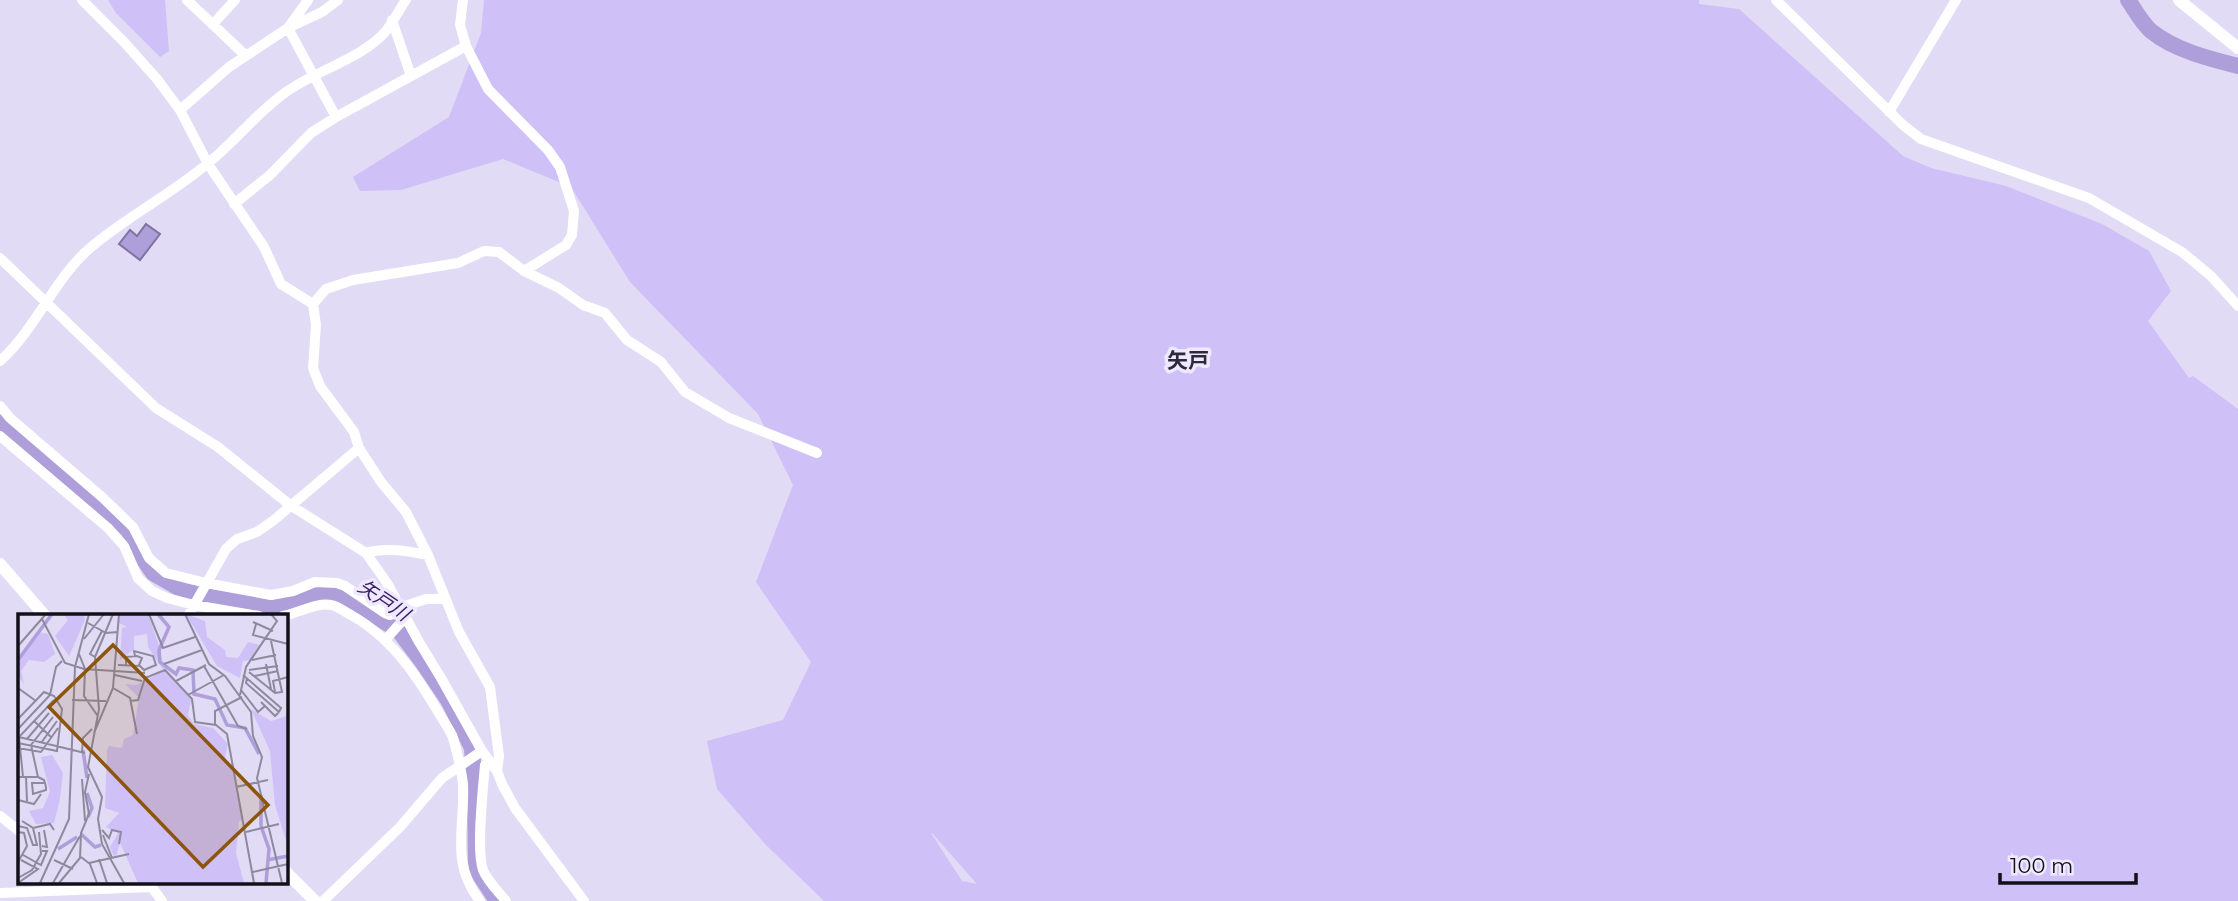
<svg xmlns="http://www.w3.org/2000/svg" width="2238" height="901" font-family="Montserrat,'Noto Sans JP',sans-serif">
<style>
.green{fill:#cfc0f8;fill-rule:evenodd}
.water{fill:#ae9eda;stroke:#7f73a0;stroke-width:2}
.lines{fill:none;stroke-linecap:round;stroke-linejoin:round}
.river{stroke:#ae9eda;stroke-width:16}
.minor{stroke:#fff;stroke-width:10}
.tertiary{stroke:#fff;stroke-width:12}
.labels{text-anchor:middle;stroke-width:7;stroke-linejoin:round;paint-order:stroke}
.water-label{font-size:19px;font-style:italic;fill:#391e64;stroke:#eee9fe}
.quarter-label{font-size:21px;font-weight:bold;fill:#2e293d;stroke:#eee9fe}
.inset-river{fill:none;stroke:#ae9eda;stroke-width:3.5}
.inset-road{fill:none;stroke:#8e8a9d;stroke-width:2}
.view{fill:#8d540c;fill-opacity:0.15;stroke:#8d540c;stroke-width:3.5}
.inset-edge{fill:none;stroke:#121019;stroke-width:3.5}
</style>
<rect width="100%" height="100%" fill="#e1dbf5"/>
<path class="green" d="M 108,0 L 165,0 L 169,51 L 160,57 L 116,13 Z
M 484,0 L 1699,0 L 1699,4 L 1739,9 L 1903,156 L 1931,168 L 2006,186 L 2102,224 L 2149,251 L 2171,291 L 2148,321 L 2189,378 L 2193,376 L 2238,409 L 2238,901 L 824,901 L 766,845 L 717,789 L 707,741 L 783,720 L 811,662 L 756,582 L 793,485 L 758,414 L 630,282 L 571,187 L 503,159 L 401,190 L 360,191 L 353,177 L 449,117 L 481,33 ZM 931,833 L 932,833 L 977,884 L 962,881 Z"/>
<path class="water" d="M 146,224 L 160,234 L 140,260 L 119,244 L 130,230 L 137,236 Z"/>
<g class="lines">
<path class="river" d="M 2128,0 C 2135,10 2142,23 2151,31 C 2174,50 2210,59 2238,66
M 0,422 L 128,530 L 141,556 L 153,573 L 184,591 L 279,607 L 326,592 L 347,598 L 399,631 L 423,663 L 448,700 L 472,748 L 475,793 L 476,869 L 497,901"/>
<path class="minor" d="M 82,0 L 124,42 L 157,79 L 180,110 L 208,164 L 264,247 L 281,284 L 313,304 L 316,325 L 313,368 L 320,386 L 354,432 L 359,448 L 381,482 L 406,512 L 428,555 L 459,632 L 490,687 L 499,756 L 497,771
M 187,0 L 245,55
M 463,0 L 460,25 L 466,46 L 488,89 L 548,150 L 560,167 L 574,211 L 572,235 L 566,245 L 524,271
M 1776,0 L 1903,125 L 1921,139 L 2089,198 L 2182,252 L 2211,276 L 2238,306
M 392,20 L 411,76
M 214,23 L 235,0
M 180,110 L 229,67 L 288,28 L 308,0
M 1889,112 L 1956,0
M 336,117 L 288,28 L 322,12 L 338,0
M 234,204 L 270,175 L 311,133 L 336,117 L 466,46
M 0,258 L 156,408 L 218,447 L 290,505 L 366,553 L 387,583 L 419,642 L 441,678 L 482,751 L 497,771 L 502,784 L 515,808 L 584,901
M 313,304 L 326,289 L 353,280 L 458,263 L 484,251 L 499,252 L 524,271 L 559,288 L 583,305 L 605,313 L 627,340 L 661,362 L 685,392 L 729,418 L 817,453
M 0,361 C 36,329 54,279 90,248 C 126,217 170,195 207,164 C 235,142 256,113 286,92 C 315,71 363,58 386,31 C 393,22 399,10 406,0
M 0,406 L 10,418 L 102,497 L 133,527 L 149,558 L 166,573 L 206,583 L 271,595 L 293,591 L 315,582 L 337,583 L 345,586 L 385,613 L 390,615 L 402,612
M 0,436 L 108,528 L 124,546 L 138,578 L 152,591 L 167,598 L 194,605 L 259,616
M 366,553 C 385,547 408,551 428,555
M 399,608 L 426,599 L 445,599
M 188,616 L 226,549 L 237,539 L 257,532 L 274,520 L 359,448
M 283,616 C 298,613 317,602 331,605 C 338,606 345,612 351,615 C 399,642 425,689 452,735 C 456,746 462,774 463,784 C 465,828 450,863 480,901
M 385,640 L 405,618
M 490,762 L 485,765 C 483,789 476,850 483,870 C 488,882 498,891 506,901
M 0,816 L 19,831
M 148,882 L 162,901
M 0,893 L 151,887
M 323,901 L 400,827 L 442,778 L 482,751"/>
<path class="tertiary" d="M 2179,0 L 2238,48
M 0,564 L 45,616
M 285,871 L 315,901"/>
</g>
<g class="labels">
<g class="water-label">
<text transform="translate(384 600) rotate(34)" y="7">矢戸川</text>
</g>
<g class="quarter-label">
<text x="1188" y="368">矢戸</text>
</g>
</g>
<g transform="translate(18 614)">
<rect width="270" height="270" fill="#e1dbf5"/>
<path d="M 45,0 L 66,0 L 67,6 L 51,42 L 37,22 L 50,6 ZM 102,0 L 130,0 L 141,32 L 142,49 L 173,86 L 170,101 L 176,110 L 195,114 L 210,130 L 207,143 L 215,156 L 224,206 L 221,207 L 218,239 L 226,269 L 120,269 L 102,229 L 98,243 L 95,241 L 92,233 L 100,219 L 88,213 L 101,199 L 87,194 L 89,136 L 91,132 L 104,134 L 106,125 L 115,121 L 121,84 L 107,70 L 118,71 L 146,57 L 130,33 L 129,20 L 116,22 L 116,35 L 102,46 L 104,14 L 109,13 L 101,9 ZM 168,0 L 187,7 L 189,23 L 207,36 L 208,43 L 220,44 L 230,28 L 242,31 L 233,46 L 225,47 L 222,64 L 199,52 ZM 20,18 L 30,20 L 37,40 L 26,48 L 11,46 L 3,57 L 6,70 L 0,62 L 0,48 ZM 233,95 L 253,107 L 269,102 L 269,230 L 257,191 L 252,137 ZM 34,141 L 45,159 L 42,185 L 36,209 L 18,210 L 11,197 L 25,194 L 32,178 L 23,143 Z" fill="#cfc0f8"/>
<path class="inset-river" d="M 140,0 L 151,13 L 141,36 L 142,48 L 158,60 L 161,54 L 175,56 L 176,80 L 197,85 L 209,111 L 227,114 L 241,140M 0,46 L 34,0M 65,136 L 69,164M 69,179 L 74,194 L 70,203M 243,181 L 243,212 L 251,235 L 248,269M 63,220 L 77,233 L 83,231M 40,235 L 59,223M 249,246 L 270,242"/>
<path class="inset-road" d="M 95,0 L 77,43 L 81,95 L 70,153 L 84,183 L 80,205 L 84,230 L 106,269M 131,0 L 145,34 L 177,23M 167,0 L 191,50 L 207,62 L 233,98 L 235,122 L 244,143 L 239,164 L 264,269M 24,5 L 47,49 L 66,55 L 127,59M 235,8 L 255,17M 70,9 L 88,19 L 100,18M 238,10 L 235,21 L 270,30M 66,25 L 86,0M 0,32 L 28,0M 61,40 L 67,55 L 66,82 L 79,101M 117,42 L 116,37 L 135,42 L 138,51 L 126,56M 77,43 L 72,40 L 84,17M 234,46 L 258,41M 146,50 L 184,36M 248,50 L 253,75M 100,51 L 122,52M 108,52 L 108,43 L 119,42 L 124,44 L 121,51 L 127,57M 186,52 L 220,112 L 229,115M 231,56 L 260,52M 231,58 L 257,79 L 264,78 L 253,27M 97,61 L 124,67M 225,61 L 263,94 L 261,98M 237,62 L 260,57M 229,64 L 228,69 L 261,98M 158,67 L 188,51M 0,74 L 18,87M 95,74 L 112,84 L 119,120M 223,76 L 240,98 L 247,92M 257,78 L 255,67 L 270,63M 170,81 L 206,61M 222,81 L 228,53 L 259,7 L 253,0M 54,86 L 88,87M 112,87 L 120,86 L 127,64 L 147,56 L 174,85 L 177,108 L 198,111 L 209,120 L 236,269M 243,88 L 257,102 L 261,98M 0,105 L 26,78 L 36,82 L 44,95 L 39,137 L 0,129M 16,107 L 33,123M 197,111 L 197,97 L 224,83M 0,115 L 32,81 L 38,53 L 44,47M 76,119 L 95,74 L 101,0M 1,123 L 67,139M 9,125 L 31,99M 23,129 L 39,107M 0,134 L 23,138 L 40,114M 64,138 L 65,124 L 74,115M 0,163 L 20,163 L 13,131 L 35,103M 5,163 L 1,123 L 36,86M 8,163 L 9,187M 20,163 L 26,166 L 27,169 L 28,173 L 28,176 L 15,180 L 14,169 L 27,169M 64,165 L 67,207M 218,173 L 250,166M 0,186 L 16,190 L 23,180M 0,212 L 9,214 L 15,231 L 19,231 L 15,214 L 4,207M 15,214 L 32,210 L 36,216M 84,216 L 91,224 L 94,216 L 103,218 L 101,230M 0,218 L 6,219 L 9,232 L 0,248M 228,218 L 261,210M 85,221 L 94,244M 24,232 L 29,233 L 26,216M 5,241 L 23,251 L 29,237 L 24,237M 63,243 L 72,250 L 79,269M 81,245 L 89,269M 36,246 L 55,255M 71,249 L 111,240M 235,258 L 270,250M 0,264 L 14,256 L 23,240 L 21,218M 0,269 L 20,255 L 3,246M 22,269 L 51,205 L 57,53 L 71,0M 35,269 L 62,222M 41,269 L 62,244 L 63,219 L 71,200 L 67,178 L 71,160"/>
<path class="view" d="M 95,31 L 250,191 L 185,253 L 31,93 Z"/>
<rect width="270" height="270" class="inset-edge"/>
</g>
<path d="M2000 873v10h136v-10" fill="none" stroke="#121019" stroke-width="3.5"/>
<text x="2010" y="873" font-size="21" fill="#121019" stroke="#eee9fe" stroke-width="5" paint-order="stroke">100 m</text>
</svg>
